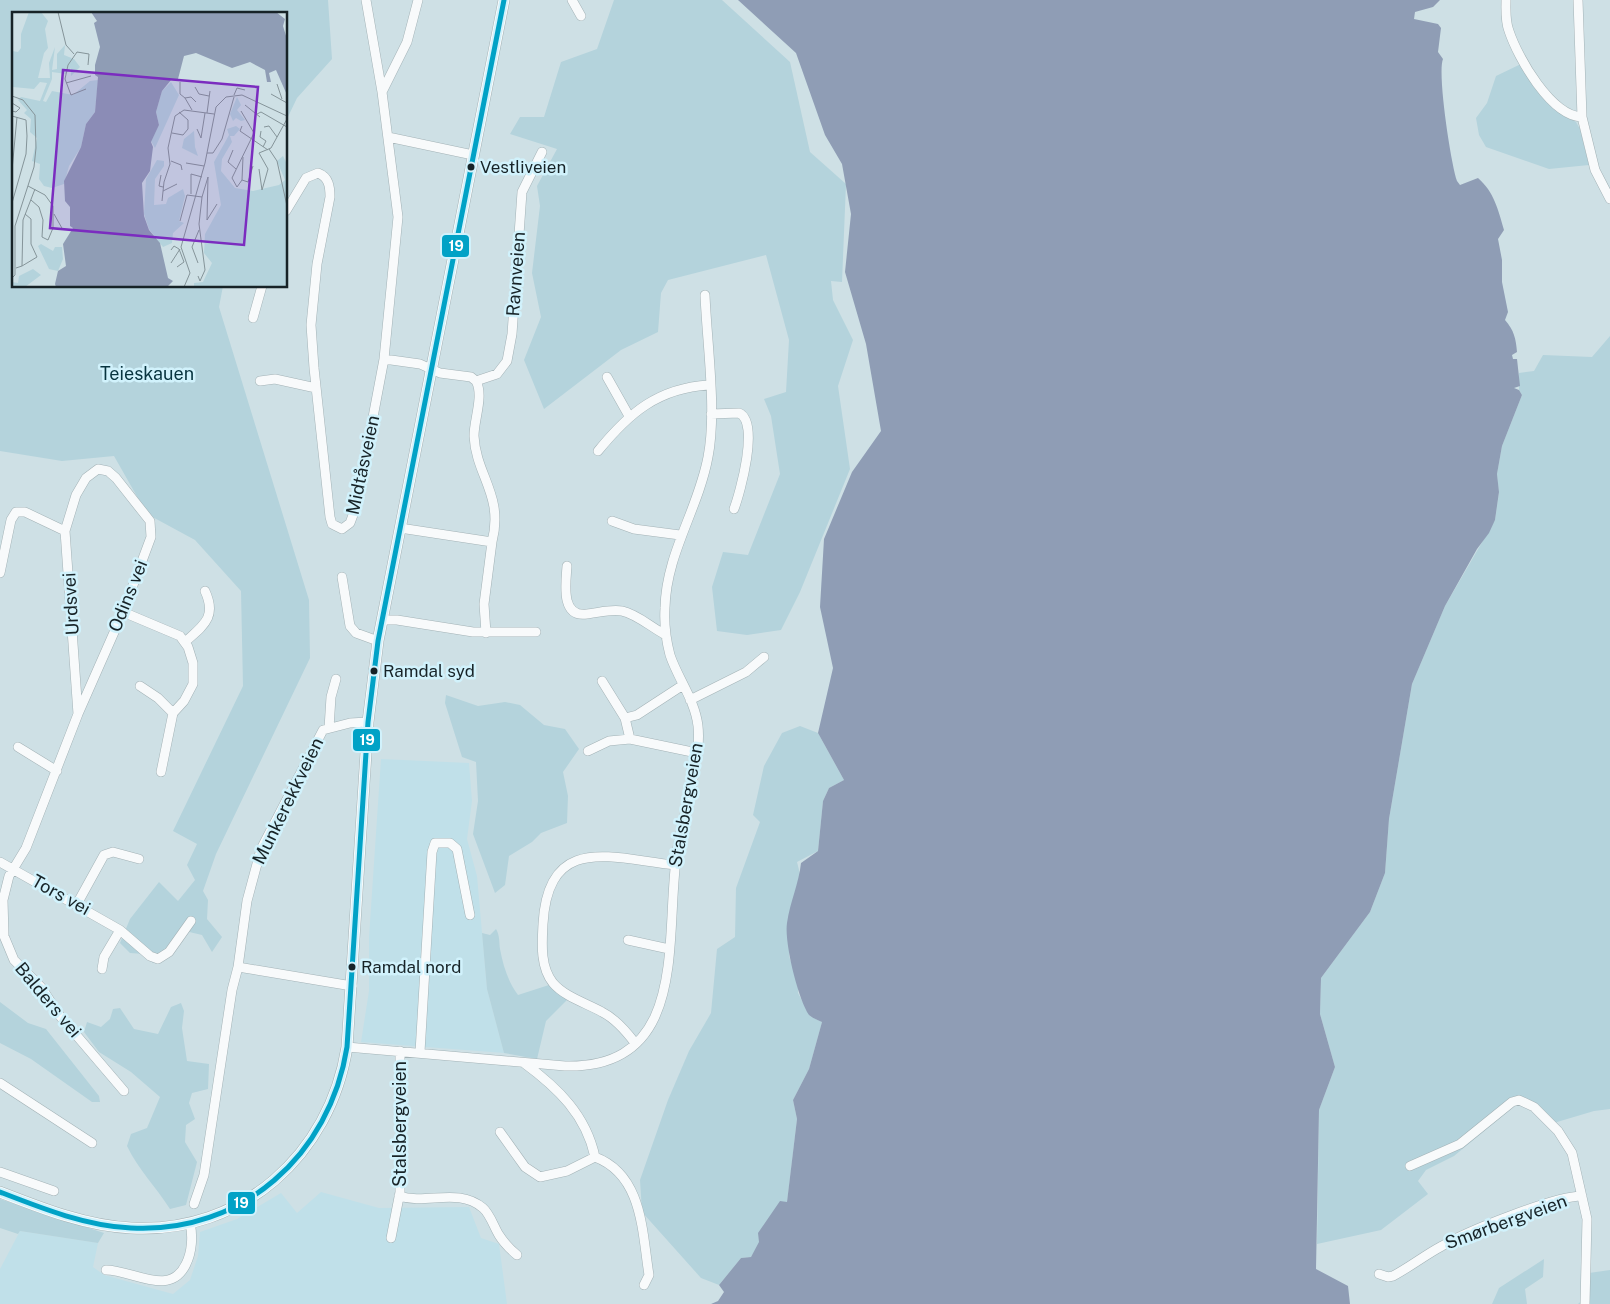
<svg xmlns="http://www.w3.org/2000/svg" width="1610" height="1304" font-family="'Public Sans',sans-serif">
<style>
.built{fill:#c0e0e9}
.green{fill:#b4d3dc}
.water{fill:#8f9db5}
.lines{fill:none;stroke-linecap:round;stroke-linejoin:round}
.street-casing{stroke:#a3b2b6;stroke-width:10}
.secondary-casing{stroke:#a3b2b6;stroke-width:12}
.street{stroke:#f8fafb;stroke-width:9}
.secondary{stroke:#f8fafb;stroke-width:11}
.bus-1-casing{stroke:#d1f2fc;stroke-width:9}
.bus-1{stroke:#01a2c6;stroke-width:5}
.bus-dot{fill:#172327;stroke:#d1f2fc;stroke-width:2}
.labels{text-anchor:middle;stroke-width:5;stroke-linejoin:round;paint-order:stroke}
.bus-label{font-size:17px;fill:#172327;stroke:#d1f2fc;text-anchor:start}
.street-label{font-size:18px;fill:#172327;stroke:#d1f2fc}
.park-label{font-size:18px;fill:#08343f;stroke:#d1f2fc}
.inset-road{fill:none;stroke:#859499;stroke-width:1}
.view{fill:#7b2cbf;fill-opacity:0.15;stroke:#7b2cbf;stroke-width:2.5}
.inset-edge{fill:none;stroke:#172327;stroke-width:2.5}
.line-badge{stroke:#d1f2fc;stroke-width:2}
.badge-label{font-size:14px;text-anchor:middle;font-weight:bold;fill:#fff}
</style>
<rect width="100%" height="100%" fill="#cee0e5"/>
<path class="built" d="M 381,759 L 469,763 L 472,801 L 467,839 L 477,876 L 487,989 L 504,1053 L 361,1042 L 369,991 L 369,937 Z
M 321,1192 L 379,1208 L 469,1207 L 481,1238 L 499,1244 L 507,1304 L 0,1304 L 0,1269 L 20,1231 L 98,1243 L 93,1267 L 104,1275 L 173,1294 L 190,1280 L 198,1256 L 200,1232 L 237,1219 L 281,1193 L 297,1213 Z"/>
<path class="green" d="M 0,0 L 328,0 L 332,59 L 297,98 L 286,121 L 286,14 L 14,14 L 14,286 L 223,286 L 219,307 L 309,600 L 310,658 L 216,854 L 203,891 L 208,900 L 207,919 L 222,937 L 212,952 L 202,935 L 181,930 L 153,963 L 144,954 L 130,953 L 120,943 L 130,919 L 159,882 L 178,901 L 195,880 L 187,865 L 197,844 L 173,831 L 243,686 L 241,591 L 195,540 L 147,514 L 114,456 L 62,461 L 0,451 Z
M 614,0 L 722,0 L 790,62 L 810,152 L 846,184 L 842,282 L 831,281 L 833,300 L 853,340 L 838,386 L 850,469 L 800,592 L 781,630 L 747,635 L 717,631 L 712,587 L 723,552 L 748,555 L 780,474 L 771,416 L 764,399 L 786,392 L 789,340 L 766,255 L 668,280 L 661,293 L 658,332 L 621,350 L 544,409 L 524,360 L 541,317 L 532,273 L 540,206 L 537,186 L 557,149 L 510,134 L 520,117 L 544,117 L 561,62 L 597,49 Z
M 1523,63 L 1555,108 L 1576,122 L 1580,129 L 1589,165 L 1549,169 L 1486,147 L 1479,135 L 1476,118 L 1487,103 L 1496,76 Z
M 1610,336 L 1610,1109 L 1594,1111 L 1547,1125 L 1532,1109 L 1517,1104 L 1454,1156 L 1426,1170 L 1418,1181 L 1428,1194 L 1381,1230 L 1317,1244 L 1319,1110 L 1335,1067 L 1320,1014 L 1321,978 L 1370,912 L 1385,873 L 1389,819 L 1412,684 L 1445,606 L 1495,520 L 1499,493 L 1497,474 L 1502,446 L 1522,395 L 1519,390 L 1519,373 L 1534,371 L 1543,355 L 1592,357 Z
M 446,695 L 478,706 L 505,702 L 520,705 L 544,725 L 565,729 L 579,749 L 563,772 L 568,796 L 567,823 L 541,833 L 532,842 L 509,856 L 505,885 L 495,893 L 473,834 L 478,801 L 476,762 L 462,757 L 445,703 Z
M 800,726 L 818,733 L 844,780 L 829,788 L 823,801 L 818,851 L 797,862 L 800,874 L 793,901 L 789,956 L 798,983 L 798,993 L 810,1016 L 822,1022 L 809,1069 L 793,1100 L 797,1119 L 787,1203 L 751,1257 L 741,1258 L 719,1285 L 701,1278 L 642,1212 L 640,1180 L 668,1100 L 689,1051 L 711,1013 L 717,949 L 735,937 L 736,888 L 760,822 L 753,815 L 764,766 L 782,733 Z
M 496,929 C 500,936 499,942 500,949 C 503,965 508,982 518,995 L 549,985 L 568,999 L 546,1021 L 537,1059 L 504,1053 L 487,989 L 482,933 L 490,935 Z
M 0,1002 L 28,1023 L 46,1029 L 99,1096 L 100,1102 L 92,1102 L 31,1059 L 0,1043 Z
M 181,1003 L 184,1011 L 182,1028 L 187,1061 L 209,1064 L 208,1089 L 192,1093 L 189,1103 L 195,1119 L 186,1125 L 185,1142 L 197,1162 L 186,1205 L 170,1209 C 156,1187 138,1169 127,1146 L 131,1134 L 147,1128 L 160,1097 L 131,1072 L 99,1052 L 84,1032 L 87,1022 L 101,1027 L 110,1019 L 113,1009 L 120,1008 L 134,1029 L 158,1034 L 171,1007 Z
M 0,1199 L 104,1233 L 98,1243 L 20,1231 L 18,1234 L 0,1228 Z
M 1544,1259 L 1543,1277 L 1525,1289 L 1527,1304 L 1492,1304 L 1499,1288 Z
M 1610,1270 L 1610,1304 L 1578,1304 L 1587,1296 L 1589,1273 Z"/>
<path class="water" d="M 738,0 L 1440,0 L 1433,7 L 1415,12 L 1414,19 L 1438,24 L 1441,28 L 1438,52 L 1443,59 C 1437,73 1451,164 1457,181 L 1460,185 L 1478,178 C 1494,192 1498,209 1504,230 L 1498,239 L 1502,260 L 1502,282 L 1508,312 L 1505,320 C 1514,330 1516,339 1517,352 L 1512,355 L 1513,359 L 1517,359 L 1520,386 L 1514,388 L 1519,390 L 1522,395 L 1502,446 L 1497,474 L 1499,492 L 1495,520 L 1489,533 L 1477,549 L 1445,606 L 1412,684 L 1389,819 L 1385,873 L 1370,912 L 1321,978 L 1320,1014 L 1335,1067 L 1319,1110 L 1316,1269 L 1348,1286 L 1350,1304 L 711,1304 L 718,1301 L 724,1292 L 719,1285 L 741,1258 L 751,1257 L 759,1242 L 758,1233 L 780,1201 L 787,1202 L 797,1119 L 793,1100 L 809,1069 L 822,1022 C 818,1020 812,1018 809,1015 C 798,999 784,942 787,923 C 790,902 799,883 801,863 L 818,851 L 823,801 L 829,788 L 844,780 L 818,733 L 833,668 L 820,607 L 824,539 L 852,472 L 881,431 L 866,344 L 845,272 L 851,214 L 842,164 L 825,135 L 796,53 Z"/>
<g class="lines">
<defs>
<path id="street" d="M 366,0 L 382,92 L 398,217 L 384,359
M 572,0 L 581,16
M 1506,0 C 1506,10 1505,21 1509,31 C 1518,58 1551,116 1582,117
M 1578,0 L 1582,117 L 1595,170 L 1610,199
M 382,92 L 407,42 L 418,0
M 388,137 L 473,155
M 286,211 L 306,178 L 318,173 C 329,177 330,187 330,197 L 317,264 L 311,325 L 314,368 L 330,517 L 332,524 L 342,529 L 350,523 L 356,507 L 384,359 L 420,364 L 440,373 L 471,377 L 476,381 L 497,374 L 507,361 L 512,334 L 522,192 L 542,152
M 253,318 L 262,286
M 607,377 L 629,416
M 260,381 L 275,379 L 316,388
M 711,414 L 739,413 C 760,422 740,493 734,509
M 598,451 C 629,413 658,388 709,385
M 612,521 L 634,529 L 680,535
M 400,528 L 492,542 C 504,495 476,476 474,436 C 474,419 484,396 476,381
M 567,566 C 566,582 560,618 587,614 C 598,613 610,609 622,611 C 637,614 652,628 666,635
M 0,573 L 11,520 L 16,512 L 25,512 L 65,531
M 342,577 L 350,626 L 356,633 L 378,641
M 123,612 L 180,636 L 188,647 L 193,663 L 193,684 L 184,701 L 173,713 L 161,772
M 382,620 L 397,620 L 473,632 L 536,632
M 486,633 L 484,604 L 492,542
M 185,642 C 204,625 217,617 205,591
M 602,681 L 625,718 L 630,739
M 140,686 L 158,698 L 173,713
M 690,700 L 746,672 L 764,657
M 78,714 L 65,531 L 76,495 L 86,478 L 98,469 L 108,471 L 116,478 L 150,521 L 151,537 L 123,612 L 78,714 L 26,848 L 9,876 L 3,900 L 4,936 L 14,960 L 41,987 L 60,1016 L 124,1091
M 625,718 L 637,715 L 683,685
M 329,728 L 331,697 L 336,679
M 18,747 L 57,771
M 588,751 L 609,741 L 630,739 L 697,753
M 0,862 L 120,930 L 104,957 L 102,969
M 77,904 L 104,855 L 113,852 L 139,859
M 120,930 L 150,956 L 158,959 L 169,952 L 191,921
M 628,940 L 669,949
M 238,967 L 352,986
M 635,1043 C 626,1031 616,1019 602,1012 C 586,1003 565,997 553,983 C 540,967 542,943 543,924 C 548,832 613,859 675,865
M 347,1047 L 565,1066 C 691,1069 664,936 677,852 C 682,816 702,761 698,726 C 695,700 678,679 670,655 C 666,640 664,624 665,608 C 666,554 698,510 708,457 C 717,411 707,344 705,295
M 420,1052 L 432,852 L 435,843 L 450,843 L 457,849 L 470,915
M 0,1083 L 92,1143
M 500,1132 L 525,1167 L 540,1177 L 567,1171 L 595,1157 C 586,1115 558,1088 524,1063
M 595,1157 C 643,1175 642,1232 649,1275 L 644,1285
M 1410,1166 L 1460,1144 L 1512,1102 L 1519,1100 L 1534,1107 L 1558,1131 L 1572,1153 L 1587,1219 L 1585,1304
M 0,1172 L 54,1191
M 399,1196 C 427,1205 458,1187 483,1208 C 490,1214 494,1227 499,1235 C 504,1243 510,1249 517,1255
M 194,1204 L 204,1175 L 232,990 L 238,967 L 247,901 L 261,849 L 323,730 L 350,723 L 368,722
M 391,1238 L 400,1192 L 400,1051
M 106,1270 C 133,1270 170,1298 186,1264 C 192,1252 193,1236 190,1223
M 1379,1274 L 1388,1277 L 1393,1276 C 1410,1267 1425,1255 1442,1246 C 1467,1231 1555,1196 1582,1196"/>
<path id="secondary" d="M 0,1192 C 41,1208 86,1226 131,1228 C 242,1234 330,1155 347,1047 L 368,722 L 378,641 L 504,0"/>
</defs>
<use href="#street" class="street-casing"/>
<use href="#secondary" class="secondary-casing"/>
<use href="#street" class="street"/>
<use href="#secondary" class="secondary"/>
<defs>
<path id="bus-1" d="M 0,1192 C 41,1208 86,1226 131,1228 C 242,1234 330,1155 347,1047 L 368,722 L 378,641 L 504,0"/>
</defs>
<use href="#bus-1" class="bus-1-casing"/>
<use href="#bus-1" class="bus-1"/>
</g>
<g class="bus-dot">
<circle cx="471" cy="167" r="4.5"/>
<circle cx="374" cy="671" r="4.5"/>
<circle cx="352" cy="967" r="4.5"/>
</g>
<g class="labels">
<g class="bus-label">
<text x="480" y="173">Vestliveien</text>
<text x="383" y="677">Ramdal syd</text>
<text x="361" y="973">Ramdal nord</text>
</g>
<g class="street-label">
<text transform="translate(516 274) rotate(-86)" y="6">Ravnveien</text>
<text transform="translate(363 465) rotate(-78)" y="6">Midtåsveien</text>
<text transform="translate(128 596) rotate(-68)" y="6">Odins vei</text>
<text transform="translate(71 604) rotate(-93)" y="6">Urdsvei</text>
<text transform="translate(288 801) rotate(-64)" y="6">Munkerekkveien</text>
<text transform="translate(686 805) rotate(-80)" y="6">Stalsbergveien</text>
<text transform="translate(61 895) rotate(29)" y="6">Tors vei</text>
<text transform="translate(48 1000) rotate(50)" y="6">Balders vei</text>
<text transform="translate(400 1124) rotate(-90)" y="6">Stalsbergveien</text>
<text transform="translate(1506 1222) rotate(-20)" y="6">Smørbergveien</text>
</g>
<g class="park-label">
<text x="147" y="380">Teieskauen</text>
</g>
</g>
<g transform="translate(12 12)">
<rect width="275" height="275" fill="#cee0e5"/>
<path d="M 17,0 L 29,0 L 36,9 L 33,17 L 36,36 L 32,41 L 26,66 L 38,66 L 37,51 L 43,35 L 40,58 L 45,57 L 45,42 L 53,33 L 52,43 L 62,47 L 68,55 L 59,64 L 59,56 L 54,62 L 40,60 L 40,67 L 31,89 L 34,90 L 40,79 L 61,83 L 78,69 L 86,68 L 83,100 L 74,112 L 69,135 L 57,154 L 52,172 L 40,176 L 32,174 L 27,167 L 28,152 L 20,149 L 25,126 L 18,120 L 19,107 L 12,101 L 15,98 L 6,88 L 9,85 L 28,89 L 35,71 L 28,70 L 22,77 L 1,75 L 0,39 L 6,40 L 9,36 L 9,22 ZM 159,70 L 167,83 L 143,136 L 139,129 L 147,113 L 144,100 L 150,79 ZM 225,85 L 229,93 L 225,98 L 233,108 L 229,109 L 224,106 L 221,109 L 218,102 ZM 224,114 L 228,117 L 222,124 L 218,124 L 220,130 L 210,147 L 209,159 L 223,176 L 241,179 L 267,173 L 273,168 L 265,149 L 271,144 L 275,152 L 274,275 L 182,275 L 182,271 L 191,270 L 200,251 L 192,241 L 193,222 L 209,193 L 202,150 L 217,123 L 215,117 ZM 182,119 L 183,135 L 186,144 L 170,136 L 172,127 ZM 145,148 L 152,149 L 152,154 L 143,167 L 142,193 L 154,192 L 156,186 L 171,177 L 173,184 L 167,209 L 172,211 L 161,221 L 160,231 L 151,235 L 137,217 L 132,202 L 134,167 ZM 29,232 L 41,239 L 43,235 L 50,235 L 51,247 L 46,259 L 37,257 L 26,234 ZM 21,257 L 29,263 L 13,275 L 0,275 L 0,270 L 6,271 L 7,264 Z" fill="#b4d3dc"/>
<path d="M 79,0 L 264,0 L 273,7 L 271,14 L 275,27 L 275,83 L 264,58 L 257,61 L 259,70 L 255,70 L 253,58 L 238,50 L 220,56 L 184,41 L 172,44 L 166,67 L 159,68 L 150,79 L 144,100 L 147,113 L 139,130 L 141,135 L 138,159 L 130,171 L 132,204 L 137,218 L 148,231 L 156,266 L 161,269 L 155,275 L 44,275 L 43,272 L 46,259 L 54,254 L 51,232 L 61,216 L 58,214 L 58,195 L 53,189 L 52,169 L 69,135 L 74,112 L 83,100 L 86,65 L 83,63 L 83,53 L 88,35 L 82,11 L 85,9 Z" fill="#8f9db5"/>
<path class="inset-road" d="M 46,0 L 54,33 L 62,42M 168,70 L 168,82 L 173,86M 54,71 L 79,64M 265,72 L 270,87M 183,75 L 187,82 L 197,84M 74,77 L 59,83 L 53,67 L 56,53 L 65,40 L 77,42 L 76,53M 259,82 L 275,91M 222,83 L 225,76 L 233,78M 0,84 L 11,88 L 23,103 L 24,136 L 22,155 L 3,214 L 3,263 L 0,266M 0,91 L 8,96 L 4,100 L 0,99M 233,93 L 248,105M 180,98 L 173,86 L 179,85 L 184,90M 229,99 L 242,121 L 220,166 L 225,175 L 230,168 L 231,145M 195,101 L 198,79M 245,102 L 249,100 L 275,115M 0,104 L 14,108 L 15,124 L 14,142 L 0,191M 230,114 L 228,119 L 256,138M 252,115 L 257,114 L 265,125M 185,117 L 189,126 L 193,101M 249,119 L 248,125 L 254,129 L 251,135M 160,121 L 171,123 L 176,117 L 176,108 L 167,100M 257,137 L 265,149 L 275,194M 221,138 L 216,150 L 224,157M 195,141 L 201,141 L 210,127 L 222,85M 159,149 L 169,153 L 170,158M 174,151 L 192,154M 247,157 L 250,178 L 256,157 L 247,141 L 259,136 L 275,107M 0,158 L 5,105M 149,163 L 147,174 L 151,175M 230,168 L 236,170 L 241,154M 16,174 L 33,183 L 41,194 L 41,216 L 36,228 L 30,225 L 31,208 L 27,195 L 19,188M 151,179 L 165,172M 179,182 L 179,162 L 190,165M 150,189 L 152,170 L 158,152 L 156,136 L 163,104 L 172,98 L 202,102M 42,202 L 51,218M 168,209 L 175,183 L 190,185 L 196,165 L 195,208 L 205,192M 159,238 L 162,234 L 167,237 L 172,250 L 165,255M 159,251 L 168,237M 186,251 L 180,235 L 187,218M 10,254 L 25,245 L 19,232 L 19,207 L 13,202M 4,256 L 10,254 L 11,208 L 23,177M 186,264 L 188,269 L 193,258 L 187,212 L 190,185M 172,275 L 178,261 L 169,235 L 193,151 L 204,95 L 214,85 L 230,83 L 275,104"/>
<path class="view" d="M 51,58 L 246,75 L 232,233 L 38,216 Z"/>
<rect width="275" height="275" class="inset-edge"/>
</g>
<g class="line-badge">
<rect x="441" y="234" width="29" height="24" rx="5" fill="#01a2c6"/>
<rect x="352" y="728" width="29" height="24" rx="5" fill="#01a2c6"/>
<rect x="227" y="1191" width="29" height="24" rx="5" fill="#01a2c6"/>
</g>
<g class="badge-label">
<text x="456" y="251">19</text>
<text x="367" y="745">19</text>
<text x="241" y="1208">19</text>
</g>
</svg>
